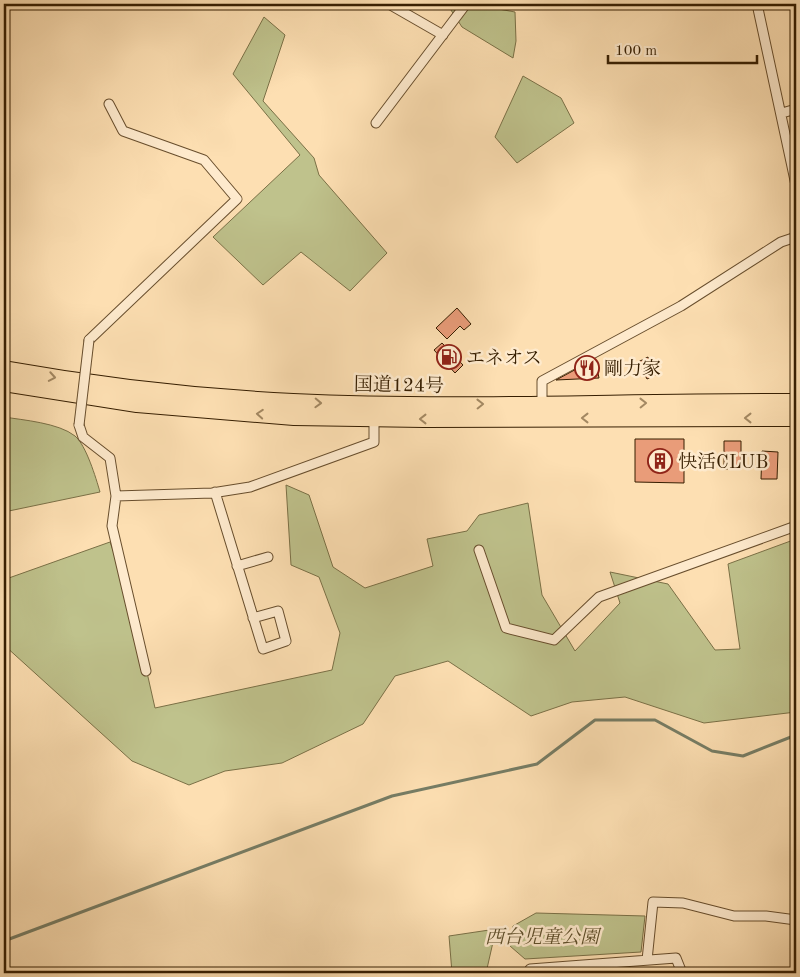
<svg xmlns="http://www.w3.org/2000/svg" width="800" height="977" font-family="'Old Standard TT','Noto Serif JP',serif">
<style>
.green{fill:#bfc28c;stroke:#7a7046}
.lines{fill:none;stroke-linecap:round;stroke-linejoin:round}
.stream{stroke:#767d65;stroke-width:3}
.building{fill:#e99c79;stroke:#361e01}
.street-casing{stroke:#684e2d;stroke-width:11}
.highway-casing{stroke:#361e01;stroke-width:18}
.street{stroke:#feeacd;stroke-width:9}
.highway{stroke:#fddfb2;stroke-width:16}
.street-bridge-casing{stroke:#684e2d;stroke-width:11;stroke-linecap:butt}
.street-bridge{stroke:#feeacd;stroke-width:9}
.oneway{stroke:#a38862}
.labels{text-anchor:middle;stroke-width:5;stroke-linejoin:round;paint-order:stroke}
.poi-label{font-size:19px;fill:#361e01;stroke:#feeacd;text-anchor:start}
.street-label{font-size:19px;fill:#361e01;stroke:#feeacd}
.park-label{font-size:19px;font-style:italic;fill:#5f4f2b;stroke:#feeacd}
</style>
<rect width="100%" height="100%" fill="#fddfb2"/>
<filter id="stains"><feTurbulence type="fractalNoise" baseFrequency=".004" numOctaves="4"/><feColorMatrix values="0 0 0 0 .2 0 0 0 0 .09 0 0 0 0 .02 0 0 0 .5 -.17"/></filter>
<radialGradient id="worn" r=".72"><stop offset=".6" stop-color="#630" stop-opacity="0"/><stop offset="1" stop-color="#630" stop-opacity=".3"/></radialGradient>
<path class="green" d="M 447,4 L 471,4 L 515,12 L 516,41 L 513,58 L 462,27 Z
M 264,17 L 285,35 L 263,101 L 314,158 L 319,175 L 387,253 L 350,291 L 301,252 L 263,285 L 213,237 L 300,155 L 233,74 Z
M 523,76 L 561,98 L 574,123 L 517,163 L 495,137 Z
M 4,417 C 23,420 59,423 75,436 C 86,445 96,478 100,492 L 4,512 Z
M 286,485 L 309,495 L 333,567 L 365,588 L 433,566 L 427,539 L 467,531 L 479,515 L 528,503 L 542,595 L 575,651 L 620,603 L 610,572 L 668,584 L 715,650 L 740,649 L 728,564 L 796,539 L 796,712 L 704,723 L 625,697 L 572,702 L 531,716 L 448,661 L 395,676 L 363,724 L 282,763 L 225,771 L 189,785 L 132,761 L 4,645 L 4,574 L 6,579 L 110,542 L 130,597 L 155,708 L 332,670 L 340,633 L 319,577 L 291,565 Z
M 536,913 L 645,916 L 641,952 L 525,959 L 510,946 L 513,926 Z
M 496,929 L 486,973 L 452,973 L 449,936 Z"/>
<g class="lines">
<path class="stream" d="M 4,941 L 392,796 L 537,764 L 595,720 L 655,720 L 712,751 L 743,756 L 796,735"/>
</g>
<path class="building" d="M 457,308 L 471,324 L 464,330 L 460,326 L 447,339 L 436,328 Z
M 442,343 L 463,365 L 455,373 L 434,350 Z
M 648,357 L 657,374 L 647,379 L 638,362 Z
M 595,359 L 599,378 L 556,380 Z
M 635,439 L 684,439 L 684,483 L 635,482 Z
M 724,441 L 741,441 L 741,469 L 724,469 Z
M 762,451 L 778,452 L 777,479 L 761,479 Z"/>
<g class="lines">
<defs>
<path id="street" d="M 389,4 L 443,35
M 757,4 L 796,185
M 782,113 L 796,109
M 376,123 L 466,4
M 89,340 L 237,199 L 204,160 L 123,131 L 109,104
M 542,408 L 542,381 L 681,306 L 781,242 L 796,237
M 79,425 L 83,437 L 110,458 L 116,496
M 215,492 L 263,649 L 286,641 L 278,611 L 253,618
M 479,550 L 506,628 L 554,640 L 599,597 L 796,526
M 237,566 L 268,557
M 146,671 L 112,526 L 116,496 L 212,493 L 250,487 L 374,442 L 374,415
M 647,960 L 653,902 L 683,903 L 734,916 L 766,916 L 796,920
M 531,973 L 530,969 L 676,958 L 682,973"/>
<path id="highway" d="M 4,369 C 99,386 196,397 293,402 C 461,410 629,401 796,402
M 4,383 L 137,404 L 294,417 L 424,419 L 796,418"/>
</defs>
<use href="#street" class="street-casing"/>
<use href="#highway" class="highway-casing"/>
<use href="#street" class="street"/>
<use href="#highway" class="highway"/>
<defs>
<path id="street-bridge" d="M 79,425 L 89,340"/>
</defs>
<use href="#street-bridge" class="street-bridge-casing"/>
<use href="#street-bridge" class="street-bridge"/>
</g>
<defs><path id="oneway-chevron" d="M-2-3.5L2.5 0L-2 3.5" fill="none" stroke-width="1.6" stroke-linecap="round" stroke-linejoin="round" transform="scale(1.25)"/></defs>
<g class="oneway">
<use href="#oneway-chevron" transform="translate(52 377) rotate(10)"/>
<use href="#oneway-chevron" transform="translate(318 403) rotate(2)"/>
<use href="#oneway-chevron" transform="translate(643 403) rotate(-1)"/>
<use href="#oneway-chevron" transform="translate(480 404) rotate(-1)"/>
<use href="#oneway-chevron" transform="translate(260 414) rotate(-176)"/>
<use href="#oneway-chevron" transform="translate(585 418) rotate(180)"/>
<use href="#oneway-chevron" transform="translate(748 418) rotate(-180)"/>
<use href="#oneway-chevron" transform="translate(423 419) rotate(-180)"/>
</g>
<defs>
<symbol id="fuel-ring" viewBox="-11 -11 22 22"><circle r="9.5" fill="#feeacd" stroke="#8f2418" stroke-width="1.5"/><path d="M-5.5-6h7V0h2V4h1.3V-2.5L3-4.5l.8-.8L6-3V5H2.5V1h-1V6h-7ZM-4.2-4.7v3.2H.2V-4.7Z" fill="#8f2418"/></symbol>
<symbol id="restaurant-ring" viewBox="-11 -11 22 22"><circle r="9.5" fill="#feeacd" stroke="#8f2418" stroke-width="1.5"/><path d="M-5-6h1v4h1v-4h1v4h1v-4h1v5L-1.5 .5V6h-2V.5L-5-1ZM5-6V6H3V1.5H1.5Q1.5-4 5-6Z" fill="#8f2418"/></symbol>
<symbol id="building-ring" viewBox="-11 -11 22 22"><circle r="9.5" fill="#feeacd" stroke="#8f2418" stroke-width="1.5"/><path d="M-4-6H4V6H1V3H-1V6H-4ZM-2.5-4.3h1.7v1.8h-1.7ZM.8-4.3h1.7v1.8H.8ZM-2.5-1h1.7V.8h-1.7ZM.8-1h1.7V.8H.8Z" fill="#8f2418"/></symbol>
</defs>
<g fill-rule="evenodd">
<use href="#fuel-ring" x="435" y="343" width="28" height="28"/>
<use href="#restaurant-ring" x="573" y="354" width="28" height="28"/>
<use href="#building-ring" x="646" y="447" width="28" height="28"/>
</g>
<g class="labels">
<g class="poi-label">
<text x="466" y="364">エネオス</text>
<text x="604" y="375">剛力家</text>
<text x="678" y="468">快活CLUB</text>
</g>
<g class="street-label">
<text transform="translate(399 384) rotate(1)" y="7">国道124号</text>
</g>
<g class="park-label">
<text x="542" y="943">西台児童公園</text>
</g>
</g>
<rect width="800" height="977" fill="none" stroke="#fddfb2" stroke-width="20"/>
<rect x="5" y="5" width="790" height="967" fill="none" stroke="#361e01" stroke-width="2.5"/>
<rect x="10" y="10" width="780" height="957" fill="none" stroke="#361e01"/>
<path d="M608 55v8h149v-8" fill="none" stroke="#361e01" stroke-width="2.5"/>
<text x="615" y="55" font-size="15" fill="#361e01" stroke="#feeacd" stroke-width="4" paint-order="stroke">100 m</text>
<rect width="100%" height="100%" filter="url(#stains)"/>
<rect width="100%" height="100%" fill="url(#worn)"/>
</svg>
